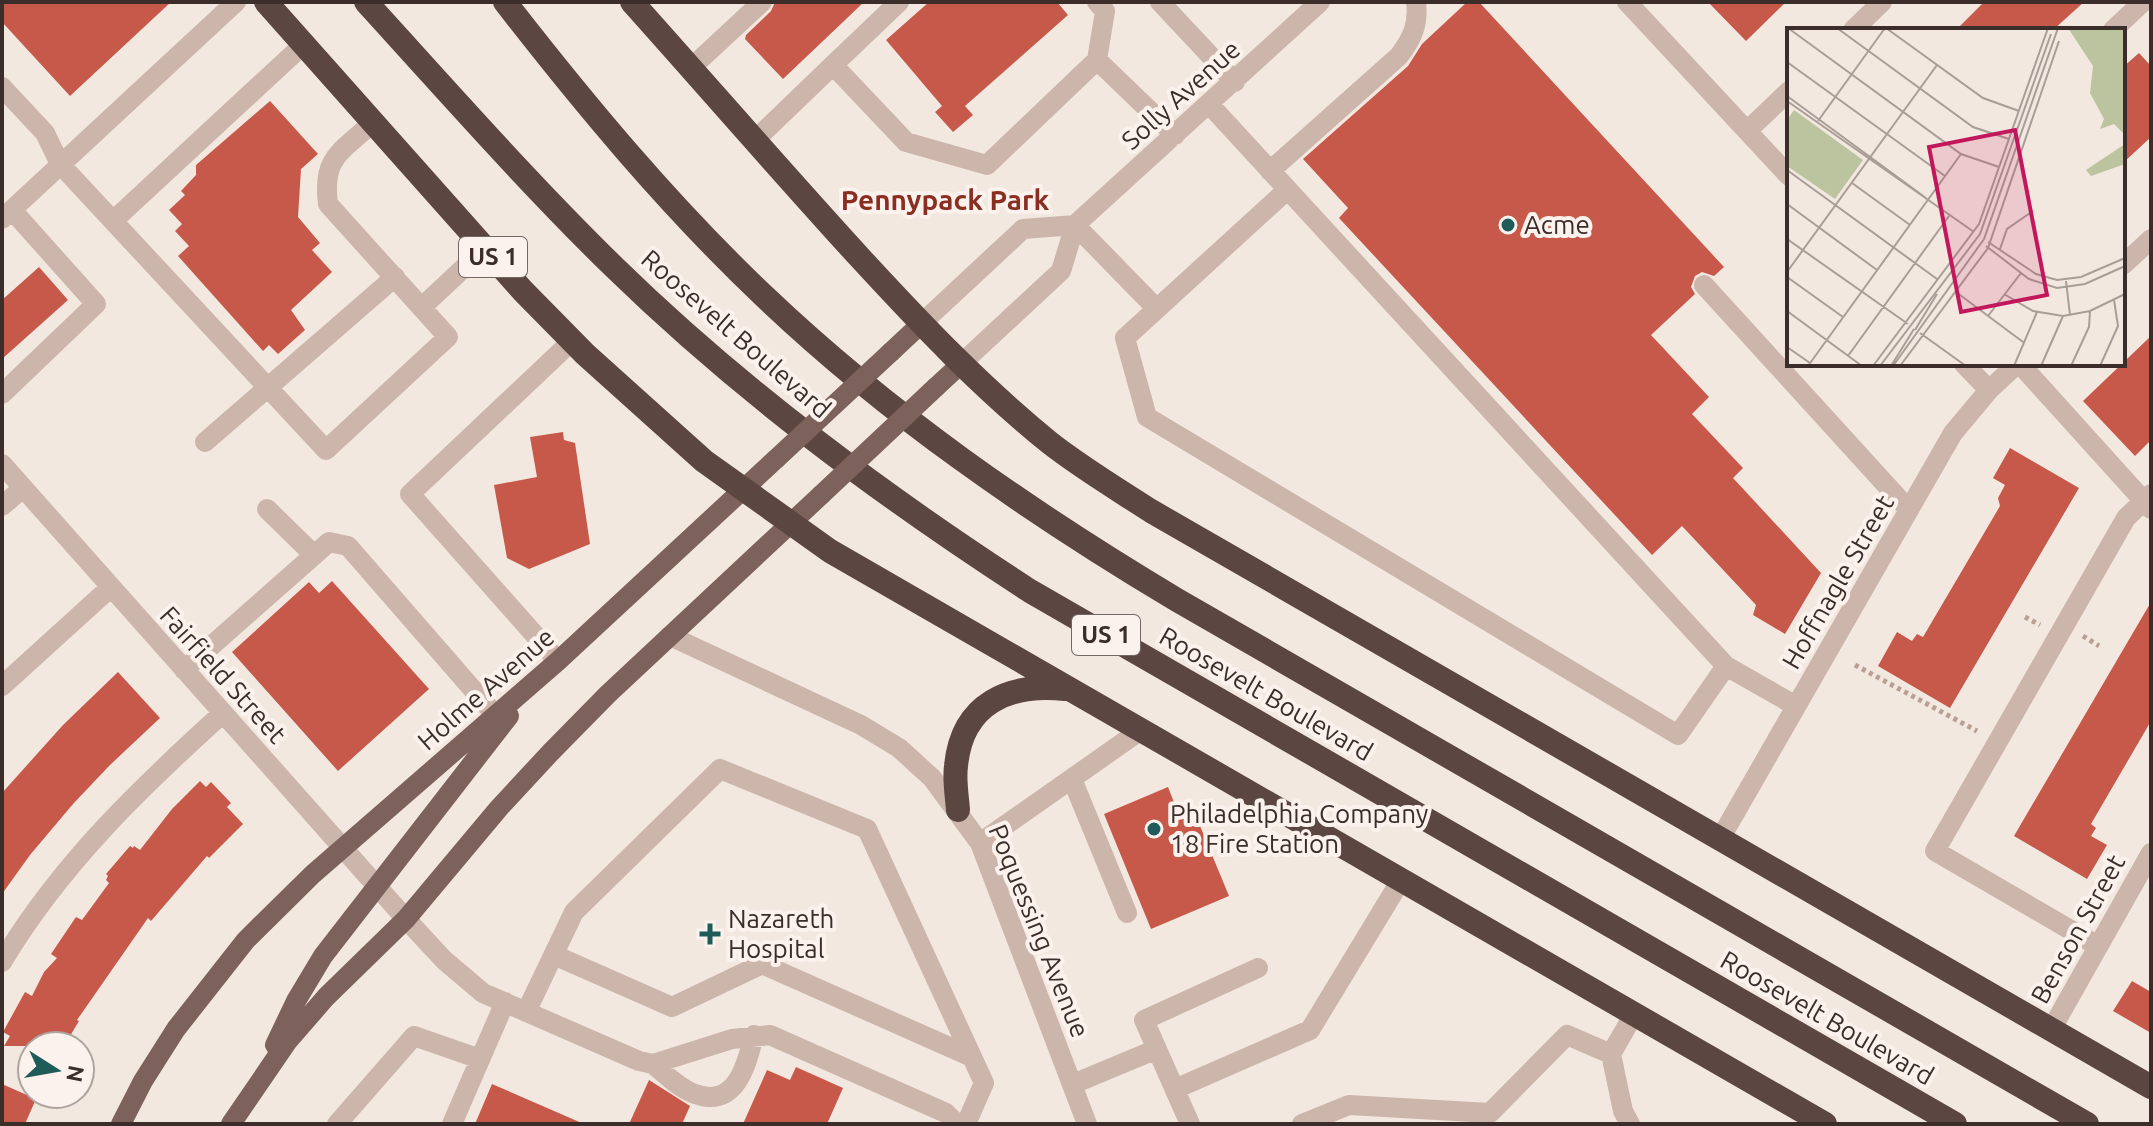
<svg xmlns="http://www.w3.org/2000/svg" width="2153" height="1126" font-family="Ubuntu,sans-serif">
<style>
.building{fill:#c7594a}
.lines{fill:none;stroke-linecap:round;stroke-linejoin:round}
.path{stroke:#b8a095;stroke-width:5;stroke-dasharray:4 4;stroke-linecap:butt}
.minor{stroke:#ccb6ab;stroke-width:20}
.major{stroke:#7c625b;stroke-width:20}
.highway{stroke:#5b4641;stroke-width:24}
.major-bridge{stroke:#7c625b;stroke-width:20}
.poi-dot{fill:#1f5c59;stroke:#fbf2ed;stroke-width:3}
.labels{text-anchor:middle;stroke-width:8;stroke-linejoin:round;paint-order:stroke}
.shield{fill:#fbf2ed;stroke:#746864;stroke-width:2}
.shield-label{font-size:24px;font-weight:bold;fill:#3a2d2a}
.street-label{font-size:26px;fill:#3a2d2a;stroke:#fbf2ed}
.poi-label{font-size:26px;fill:#3a2d2a;stroke:#fbf2ed;text-anchor:start}
.neighbourhood-label{font-size:28px;font-weight:bold;fill:#8a2e22;stroke:#fbf2ed}
.inset-road{fill:none;stroke:#a99d97;stroke-width:2}
.view{fill:#c2185b;fill-opacity:0.15;stroke:#c2185b;stroke-width:4}
.inset-edge{fill:none;stroke:#3a2d2a;stroke-width:4}
</style>
<rect width="100%" height="100%" fill="#f3e8e0"/>
<path class="building" d="M 2,2 L 171,2 L 70,96 L 2,22 Z
M 775,2 L 864,2 L 783,79 L 745,39 L 746,35 L 771,11 Z
M 929,2 L 1057,2 L 1068,15 L 965,106 L 973,115 L 953,132 L 935,112 L 942,106 L 886,40 Z
M 1467,2 L 1479,2 L 1724,267 L 1714,276 L 1702,272 L 1695,276 L 1691,287 L 1695,294 L 1651,335 L 1709,397 L 1692,414 L 1743,468 L 1733,478 L 1821,573 L 1785,634 L 1753,615 L 1756,605 L 1682,526 L 1652,555 L 1339,218 L 1348,208 L 1303,159 L 1408,66 L 1422,44 Z
M 1708,2 L 1786,2 L 1746,41 Z
M 1984,2 L 2084,2 L 2053,30 L 1956,30 Z
M 2139,53 L 2151,66 L 2151,137 L 2123,163 L 2123,67 Z
M 270,101 L 318,154 L 301,169 L 298,217 L 320,243 L 312,250 L 332,272 L 291,310 L 305,330 L 278,354 L 269,345 L 263,351 L 178,256 L 189,246 L 175,231 L 182,224 L 169,210 L 185,195 L 181,191 L 196,175 L 196,165 Z
M 39,267 L 68,300 L 2,359 L 2,300 Z
M 2151,336 L 2151,440 L 2135,456 L 2083,401 Z
M 563,432 L 564,440 L 575,443 L 590,544 L 529,569 L 507,558 L 494,485 L 537,477 L 530,437 Z
M 2010,448 L 2079,488 L 1950,708 L 1878,666 L 1897,632 L 1912,641 L 1917,634 L 1923,637 L 2000,506 L 1998,498 L 2005,485 L 1993,478 Z
M 332,581 L 429,689 L 338,771 L 232,652 L 309,582 L 319,593 Z
M 2151,602 L 2151,721 L 2091,824 L 2096,828 L 2091,836 L 2107,845 L 2087,879 L 2014,836 Z
M 118,672 L 160,718 L 110,765 L 73,804 L 30,855 L 2,894 L 2,793 L 63,725 Z
M 200,781 L 206,787 L 211,782 L 231,803 L 227,807 L 243,824 L 209,858 L 207,856 L 151,921 L 148,918 L 77,1020 L 79,1021 L 64,1046 L 4,1046 L 10,1036 L 3,1032 L 25,992 L 32,996 L 44,972 L 57,958 L 51,954 L 76,917 L 82,920 L 109,883 L 106,880 L 108,876 L 106,874 L 130,846 L 133,848 L 134,846 L 140,850 L 172,809 Z
M 1168,787 L 1179,815 L 1193,809 L 1229,896 L 1151,929 L 1104,814 Z
M 2132,981 L 2151,992 L 2151,1033 L 2113,1011 Z
M 796,1067 L 843,1088 L 827,1124 L 743,1124 L 767,1070 L 790,1080 Z
M 649,1080 L 690,1106 L 682,1124 L 629,1124 Z
M 2,1084 L 36,1099 L 25,1124 L 2,1124 Z
M 492,1084 L 584,1124 L 475,1124 Z"/>
<g class="lines">
<path class="path" d="M 2025,617 L 2040,625
M 2083,636 L 2099,646
M 1855,665 L 1977,731"/>
<path class="minor" d="M 1160,2 L 1235,82
M 1627,2 L 1789,176
M 1853,30 L 1882,2
M 2113,30 L 2143,2
M 1097,60 L 1105,11 L 1097,2
M 833,65 L 899,2
M 691,68 L 762,2
M 2,87 L 45,133 L 60,164 L 326,450 L 448,337 L 328,204 C 322,156 341,153 373,122
M 1209,104 L 1726,666 L 1796,706
M 1747,131 L 1789,91
M 755,140 L 833,65 L 906,142 L 987,165 L 1097,60 L 1175,135
M 1270,171 L 1399,56 C 1412,39 1419,24 1416,2
M 1287,190 L 1125,338 L 1147,417 L 1678,735 L 1726,666
M 2,219 L 236,2
M 114,220 L 304,44
M 1075,225 L 1157,309
M 2123,265 L 2151,239
M 1704,285 L 1909,510
M 422,307 L 485,248
M 922,323 L 1023,229 L 1075,225
M 962,363 L 1061,271 L 1075,225 L 1320,2
M 1964,364 L 1989,390
M 2020,364 L 2151,509
M 2,394 L 96,304 L 12,210
M 205,442 L 395,277
M 2,464 L 406,919 L 444,960 L 483,993 L 639,1061 L 653,1064 L 732,1039 L 770,1035 L 946,1113 L 957,1124
M 2,506 L 23,488
M 267,509 L 314,555
M 670,636 L 861,725 L 899,748 L 932,778 L 980,843 L 1087,1124
M 558,661 L 410,494 L 572,341
M 184,670 L 329,542 L 348,546 L 496,716
M 2,686 L 111,587
M 1072,779 L 1127,913
M 1720,839 L 1953,433 L 1989,390 L 2017,364
M 980,843 L 1141,730
M 2098,946 L 1935,851 L 2126,518 L 2151,494
M 554,955 L 672,1007 L 762,964 L 972,1057
M 2,962 C 60,865 139,789 223,713
M 526,1012 L 574,912 L 720,769 L 867,829 L 984,1083 L 966,1124
M 2051,1030 L 2151,853
M 653,1064 C 665,1074 680,1089 695,1094 C 737,1109 747,1063 754,1035
M 1073,1084 L 1157,1049
M 1175,1089 L 1310,1030 L 1401,880
M 337,1124 L 414,1036 L 480,1059
M 452,1124 L 505,1002
M 1190,1124 L 1144,1020 L 1258,968
M 1302,1124 L 1349,1105 L 1490,1113 L 1567,1035 L 1611,1054
M 1630,1124 L 1623,1111 L 1611,1054 L 1634,1014"/>
<path class="major" d="M 891,352 L 922,323
M 936,387 L 962,363
M 275,1045 L 296,1001 L 323,956 L 509,716
M 121,1124 L 143,1081 L 176,1029 L 246,940 L 313,874 L 558,661 L 776,459
M 231,1124 L 287,1042 L 326,997 L 406,919 L 499,808 L 550,753 L 608,694 L 821,495"/>
<path class="highway" d="M 266,2 L 523,291 L 585,354 L 704,461 L 830,551 L 1825,1124
M 366,2 C 448,92 528,183 614,267 C 740,390 882,495 1030,591 L 1955,1124
M 505,2 C 585,105 669,206 764,296 C 889,415 1030,512 1177,600 L 2087,1124
M 632,2 C 709,88 785,176 863,261 C 922,325 982,388 1050,443 C 1082,468 1117,489 1151,511 L 2151,1087
M 958,810 C 957,796 954,780 956,766 C 962,703 1009,683 1065,689"/>
<path class="major-bridge" d="M 776,459 L 891,352
M 821,495 L 936,387"/>
</g>
<g class="poi-dot">
<circle cx="1508" cy="225" r="8"/>
<circle cx="1154" cy="829" r="8"/>
<path d="M706 922h8v8h8v8h-8v8h-8v-8h-8v-8h8z"/>
</g>
<g class="labels">
<g class="shield">
<rect x="459" y="237" width="68" height="40" rx="6"/>
<rect x="1072" y="615" width="68" height="40" rx="6"/>
</g>
<g class="shield-label">
<text x="493" y="265">US 1</text>
<text x="1106" y="643">US 1</text>
</g>
<g class="street-label">
<text transform="translate(1181 95) rotate(-42)" y="9">Solly Avenue</text>
<text transform="translate(736 334) rotate(41)" y="9">Roosevelt Boulevard</text>
<text transform="translate(1838 582) rotate(-60)" y="9">Hoffnagle Street</text>
<text transform="translate(223 675) rotate(48)" y="9">Fairfield Street</text>
<text transform="translate(486 689) rotate(-41)" y="9">Holme Avenue</text>
<text transform="translate(1266 694) rotate(30)" y="9">Roosevelt Boulevard</text>
<text transform="translate(2078 929) rotate(-61)" y="9">Benson Street</text>
<text transform="translate(1039 931) rotate(68)" y="9">Poquessing Avenue</text>
<text transform="translate(1827 1018) rotate(30)" y="9">Roosevelt Boulevard</text>
</g>
<g class="poi-label">
<text x="1524" y="234">Acme</text>
<text x="1170" y="823">Philadelphia Company<tspan x="1170" dy="30">18 Fire Station</tspan></text>
<text x="728" y="928">Nazareth<tspan x="728" dy="30">Hospital</tspan></text>
</g>
<g class="neighbourhood-label">
<text x="945" y="210">Pennypack Park</text>
</g>
</g>
<g transform="translate(1787 28)">
<rect width="338" height="338" fill="#f3e8e0"/>
<path d="M 281,0 L 338,0 L 338,107 L 327,96 L 313,101 L 317,91 L 303,65 L 306,38 ZM 7,82 L 76,132 L 48,171 L 0,138 L 0,92 ZM 338,116 L 338,136 L 304,148 L 299,142 Z" fill="#bcc39f"/>
<path class="inset-road" d="M 1,0 L 174,126 L 212,139M 50,0 L 186,99 L 222,111M 99,0 L 196,70 L 232,83M 0,34 L 158,148M 0,68 L 139,170M 0,73 L 187,204M 31,93 L 98,0M 0,142 L 150,251M 65,155 L 123,197M 0,176 L 90,242M 0,211 L 121,296M 201,214 L 249,246 L 270,252 L 294,249 L 338,230M 199,218 L 242,251 L 270,260 L 298,256 L 338,238M 213,221 L 220,201 L 246,183M 0,244 L 150,37M 0,249 L 56,289M 279,253 L 283,287M 169,264 L 236,314M 217,266 L 246,283 L 276,288 L 303,283 L 338,266M 0,283 L 75,338M 201,288 L 234,245M 128,302 L 150,266M 133,305 L 179,338M 0,319 L 23,335M 61,328 L 162,188M 21,338 L 174,126M 86,338 L 192,196 L 261,0M 93,338 L 193,206 L 264,6M 104,338 L 127,301M 106,338 L 197,211 L 271,0M 113,338 L 201,220 L 272,13M 227,338 L 250,284M 254,338 L 276,288M 284,338 L 302,299 L 303,283M 313,338 L 331,298 L 327,272"/>
<path class="view" d="M 228,102 L 260,267 L 174,284 L 142,119 Z"/>
<rect width="338" height="338" class="inset-edge"/>
</g>
<rect width="2153" height="1126" fill="none" stroke="#3a2d2a" stroke-width="8"/>
<g transform="translate(56 1070) rotate(101)"><circle r="38" fill="#fbf2ed" stroke="#aea39f" stroke-width="2"/>
<path d="M0-6L14 30L0 20L-14 30Z" fill="#1f5c59"/>
<text y="-12" font-size="22" font-weight="bold" text-anchor="middle" fill="#3a2d2a">N</text>
</g>
</svg>
